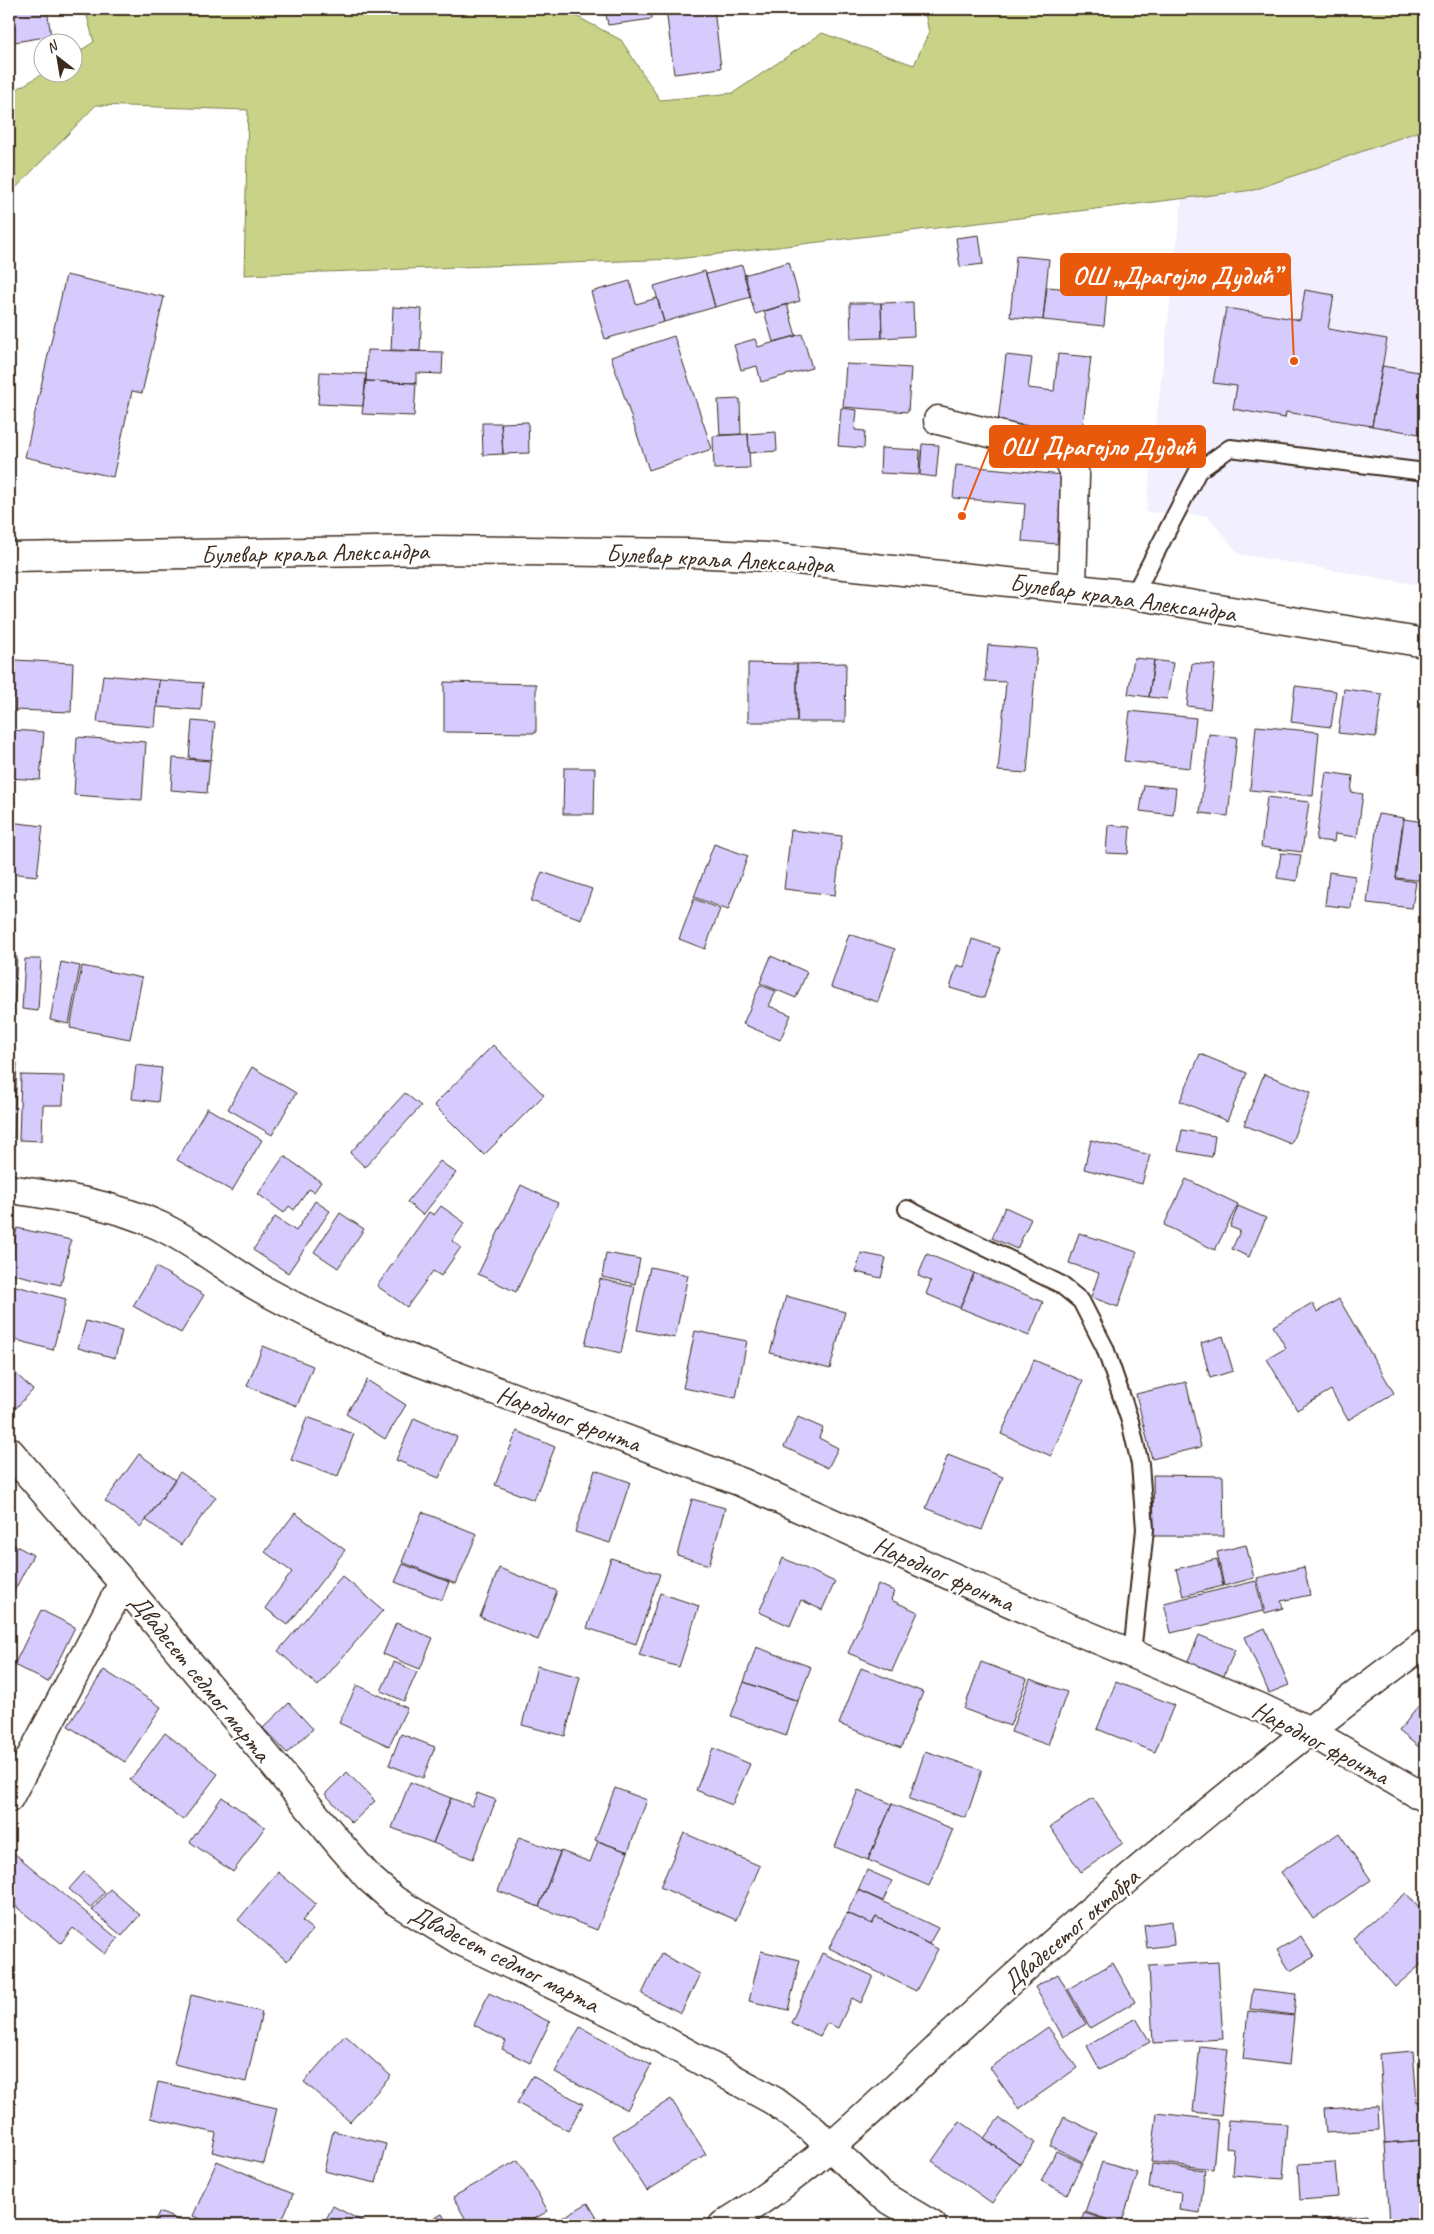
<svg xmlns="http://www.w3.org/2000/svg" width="1434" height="2234" font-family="Caveat,sans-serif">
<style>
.built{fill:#f2effe}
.green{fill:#c8d387;stroke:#827e52}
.building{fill:#d5cbfd;stroke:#3b2a1e}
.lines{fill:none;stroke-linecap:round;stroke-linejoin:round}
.service-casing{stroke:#3b2a1e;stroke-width:20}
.minor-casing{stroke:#3b2a1e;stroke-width:31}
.secondary-casing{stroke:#3b2a1e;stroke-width:31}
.service{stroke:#fff;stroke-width:16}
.minor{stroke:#fff;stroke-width:28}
.secondary{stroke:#fff;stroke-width:28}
.labels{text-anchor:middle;stroke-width:4.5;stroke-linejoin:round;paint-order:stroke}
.street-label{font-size:25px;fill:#3b2a1e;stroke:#fff}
.leader{fill:none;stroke:#e8590c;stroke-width:2}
.callout-dot{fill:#e8590c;stroke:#fff;stroke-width:2}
.callout{fill:#e8590c;stroke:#e8590c;stroke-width:2}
.callout-label{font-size:26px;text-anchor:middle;font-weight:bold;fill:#fff}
</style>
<rect width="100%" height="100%" fill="#fff"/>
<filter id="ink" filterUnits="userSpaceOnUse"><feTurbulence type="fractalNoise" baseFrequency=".02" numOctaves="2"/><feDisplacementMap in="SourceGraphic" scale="10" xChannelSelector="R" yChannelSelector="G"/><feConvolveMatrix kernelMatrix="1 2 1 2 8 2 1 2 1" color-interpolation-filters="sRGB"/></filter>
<g filter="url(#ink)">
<path class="built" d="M 1195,85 L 1425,114 L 1425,586 L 1239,554 L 1208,516 L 1146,512 Z"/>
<path class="green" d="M 85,9 L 563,9 L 621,40 L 660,100 L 733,93 L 822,33 L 914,65 L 929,32 L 924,9 L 1425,9 L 1425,129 L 1254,190 L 677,259 L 244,275 L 248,110 L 96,105 L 9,195 L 9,94 L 44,73 L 72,72 L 73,55 L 94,42 Z"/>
<path class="building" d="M 9,9 L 47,9 L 51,36 L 9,43 Z
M 605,9 L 651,9 L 652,19 L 608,25 Z
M 666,9 L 714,9 L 721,68 L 674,74 Z
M 979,235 L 983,264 L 960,267 L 956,238 Z
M 1016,256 L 1049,259 L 1043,320 L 1010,317 Z
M 789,262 L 800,301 L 755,314 L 744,275 Z
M 742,265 L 751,297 L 715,307 L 706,274 Z
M 705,271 L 715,307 L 664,322 L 654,286 Z
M 66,275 L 164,297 L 142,393 L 132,391 L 113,477 L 25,457 Z
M 630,281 L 636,304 L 657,298 L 664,322 L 605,339 L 591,292 Z
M 1047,287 L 1107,292 L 1104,326 L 1043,320 Z
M 1305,290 L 1334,295 L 1328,329 L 1387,339 L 1372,426 L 1286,412 L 1285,418 L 1233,409 L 1237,386 L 1213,383 L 1226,308 L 1300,320 Z
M 913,302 L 914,336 L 882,338 L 881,303 Z
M 850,303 L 881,303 L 882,338 L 851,339 Z
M 787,304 L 796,336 L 773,342 L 764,311 Z
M 393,307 L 422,309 L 420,351 L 391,350 Z
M 802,334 L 812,368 L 761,382 L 757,366 L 741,370 L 734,345 L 755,339 L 758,347 Z
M 674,336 L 712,449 L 649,470 L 611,357 Z
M 367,350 L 443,352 L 442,374 L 416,373 L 416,383 L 366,381 Z
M 1058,354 L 1091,357 L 1082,432 L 998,422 L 1006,355 L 1032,358 L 1028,388 L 1054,391 Z
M 846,364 L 911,368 L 908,412 L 843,407 Z
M 1382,366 L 1425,373 L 1425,435 L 1372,426 Z
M 320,372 L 366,374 L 363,406 L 318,404 Z
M 366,381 L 416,383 L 414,416 L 362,414 Z
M 740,399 L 741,434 L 720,435 L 718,400 Z
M 841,408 L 857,410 L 855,430 L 865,431 L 864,448 L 838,446 Z
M 528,422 L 529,453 L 503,454 L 501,423 Z
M 482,423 L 501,423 L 503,454 L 483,455 Z
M 776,432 L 777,451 L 749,453 L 748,434 Z
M 748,434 L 750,468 L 714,469 L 713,436 Z
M 922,444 L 939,445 L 936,477 L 920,475 Z
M 881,448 L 920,450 L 919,475 L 880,473 Z
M 956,465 L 1063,475 L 1057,544 L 1022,541 L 1025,504 L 953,498 Z
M 988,645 L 1037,649 L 1027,773 L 998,771 L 1006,682 L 985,681 Z
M 1134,658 L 1154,660 L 1149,697 L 1128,694 Z
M 15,660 L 73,663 L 71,712 L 13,710 Z
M 1154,660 L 1173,663 L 1167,699 L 1149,697 Z
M 748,663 L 797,664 L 797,722 L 748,722 Z
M 846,663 L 845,722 L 797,722 L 797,664 Z
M 1192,663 L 1215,665 L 1210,709 L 1187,706 Z
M 103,675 L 159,680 L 155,727 L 97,722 Z
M 159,680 L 203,683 L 201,710 L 157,707 Z
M 444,682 L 536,684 L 536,733 L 444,732 Z
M 1295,686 L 1336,691 L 1331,727 L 1291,722 Z
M 1344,689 L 1382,694 L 1376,737 L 1338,733 Z
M 1130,711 L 1196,718 L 1190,768 L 1124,761 Z
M 192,721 L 215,723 L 211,760 L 189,758 Z
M 1256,726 L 1319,732 L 1313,796 L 1250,790 Z
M 11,730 L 44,732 L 40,780 L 9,778 Z
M 1209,734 L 1237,737 L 1228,816 L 1200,813 Z
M 77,737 L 146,742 L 142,800 L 74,795 Z
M 173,758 L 210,761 L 207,793 L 171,790 Z
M 564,768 L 595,768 L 594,814 L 563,814 Z
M 1326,772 L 1353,776 L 1351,792 L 1363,794 L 1357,837 L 1335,834 L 1334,842 L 1316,840 Z
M 1144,785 L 1176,788 L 1173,815 L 1140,811 Z
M 1267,797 L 1309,802 L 1302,852 L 1261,847 Z
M 1378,814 L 1404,818 L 1396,879 L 1416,882 L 1412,908 L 1367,903 Z
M 1403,819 L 1425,822 L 1425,881 L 1396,878 Z
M 9,822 L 43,826 L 37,876 L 9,873 Z
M 1108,825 L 1130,827 L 1128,854 L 1106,853 Z
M 791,830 L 842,836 L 835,895 L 784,889 Z
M 714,844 L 748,856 L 728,910 L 694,897 Z
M 1281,853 L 1301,855 L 1297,881 L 1277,878 Z
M 542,872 L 592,889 L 581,919 L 531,901 Z
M 1329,872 L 1355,876 L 1351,908 L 1325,905 Z
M 694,899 L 720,909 L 705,949 L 679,939 Z
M 849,934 L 895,949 L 878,1002 L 831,987 Z
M 972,939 L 1000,948 L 984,998 L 950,988 L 957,965 L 964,967 Z
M 771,956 L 807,972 L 796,998 L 760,983 Z
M 9,957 L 17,957 L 13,1025 L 9,1024 Z
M 25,959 L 41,959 L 38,1011 L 22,1009 Z
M 61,962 L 80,966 L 69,1024 L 50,1020 Z
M 82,966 L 142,978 L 130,1039 L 70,1028 Z
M 760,985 L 776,991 L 769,1006 L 791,1015 L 780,1040 L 743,1024 Z
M 493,1045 L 544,1095 L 484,1155 L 434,1105 Z
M 1200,1054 L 1247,1073 L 1227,1121 L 1180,1101 Z
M 9,1062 L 17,1063 L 14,1138 L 9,1138 Z
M 136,1065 L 162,1068 L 158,1102 L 132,1099 Z
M 252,1067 L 296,1093 L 272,1135 L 228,1109 Z
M 1264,1074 L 1311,1092 L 1291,1144 L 1244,1125 Z
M 21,1075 L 64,1076 L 63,1105 L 43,1105 L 42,1141 L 19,1140 Z
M 405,1093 L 421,1106 L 365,1167 L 350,1153 Z
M 207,1108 L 262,1140 L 232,1191 L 177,1160 Z
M 1182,1130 L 1215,1136 L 1212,1157 L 1178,1151 Z
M 1091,1140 L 1150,1155 L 1142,1184 L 1084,1169 Z
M 284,1156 L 321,1182 L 314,1192 L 309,1189 L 294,1210 L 289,1206 L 284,1213 L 258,1194 Z
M 440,1161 L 456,1173 L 423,1215 L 407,1202 Z
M 1186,1179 L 1238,1204 L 1215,1250 L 1164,1225 Z
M 521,1185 L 558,1203 L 516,1292 L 478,1274 Z
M 315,1201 L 330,1211 L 288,1273 L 253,1250 L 275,1217 L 296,1231 Z
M 441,1206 L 465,1223 L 452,1241 L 461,1247 L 441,1276 L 433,1271 L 407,1307 L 377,1286 L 429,1212 L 434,1215 Z
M 1238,1206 L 1266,1218 L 1249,1257 L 1232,1249 L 1240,1231 L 1230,1227 Z
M 1005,1207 L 1031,1219 L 1017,1249 L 992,1238 Z
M 340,1213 L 364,1229 L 338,1268 L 314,1252 Z
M 17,1228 L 71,1240 L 61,1285 L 9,1273 Z
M 1079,1233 L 1137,1252 L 1118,1307 L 1091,1297 L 1099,1273 L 1069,1263 Z
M 606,1253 L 640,1259 L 635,1284 L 602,1277 Z
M 861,1253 L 886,1258 L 881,1278 L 856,1272 Z
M 927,1254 L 974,1273 L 960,1308 L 926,1294 L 931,1281 L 918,1276 Z
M 156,1267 L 204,1295 L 181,1333 L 133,1306 Z
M 650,1267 L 688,1275 L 675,1338 L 637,1330 Z
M 974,1273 L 1043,1302 L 1029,1336 L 960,1308 Z
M 600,1279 L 635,1287 L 621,1353 L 585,1345 Z
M 12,1285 L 66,1299 L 53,1350 L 9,1338 L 9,1299 Z
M 786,1296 L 845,1312 L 830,1369 L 770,1353 Z
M 1339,1299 L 1394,1393 L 1348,1420 L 1331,1390 L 1297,1410 L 1267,1359 L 1286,1348 L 1273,1326 L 1312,1303 L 1317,1312 Z
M 1423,1308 L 1425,1308 L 1425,1387 L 1421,1387 Z
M 86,1321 L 122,1331 L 115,1358 L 78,1348 Z
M 695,1331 L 747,1341 L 736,1398 L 683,1388 Z
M 1223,1336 L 1233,1371 L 1210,1378 L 1201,1343 Z
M 263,1346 L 313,1366 L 297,1406 L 247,1386 Z
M 1034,1360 L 1083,1381 L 1051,1456 L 1001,1434 Z
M 9,1367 L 33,1390 L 13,1411 L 9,1407 Z
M 367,1380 L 406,1405 L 385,1439 L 346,1414 Z
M 1186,1382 L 1201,1447 L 1152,1459 L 1136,1394 Z
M 307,1417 L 354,1434 L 338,1476 L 291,1460 Z
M 798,1417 L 823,1428 L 819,1438 L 838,1448 L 828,1468 L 784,1447 Z
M 414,1418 L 457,1437 L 439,1478 L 396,1460 Z
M 517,1431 L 555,1447 L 534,1500 L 495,1485 Z
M 139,1454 L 175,1480 L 141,1527 L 105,1501 Z
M 948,1455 L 1003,1477 L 982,1530 L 926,1508 Z
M 595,1470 L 630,1482 L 610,1543 L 575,1532 Z
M 180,1472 L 216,1497 L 181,1545 L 146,1520 Z
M 1153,1475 L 1223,1476 L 1224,1536 L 1154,1536 Z
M 692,1499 L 725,1508 L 709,1565 L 677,1555 Z
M 422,1512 L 477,1534 L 456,1584 L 402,1562 Z
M 295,1513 L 345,1550 L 288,1625 L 265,1608 L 292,1572 L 265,1552 Z
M 9,1542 L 33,1555 L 9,1601 Z
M 1246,1545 L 1254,1578 L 1224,1586 L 1217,1552 Z
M 611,1558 L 660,1574 L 636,1644 L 587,1628 Z
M 783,1558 L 835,1582 L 822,1610 L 801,1600 L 790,1626 L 759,1612 Z
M 1217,1559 L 1223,1586 L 1183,1596 L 1176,1569 Z
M 403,1564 L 449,1582 L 442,1600 L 395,1582 Z
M 1304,1567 L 1310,1595 L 1281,1601 L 1283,1608 L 1265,1613 L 1257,1578 Z
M 499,1568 L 557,1591 L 538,1640 L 480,1617 Z
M 342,1576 L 383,1610 L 318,1686 L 278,1651 Z
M 1256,1581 L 1263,1611 L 1171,1633 L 1164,1603 Z
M 878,1584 L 894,1591 L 891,1600 L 918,1612 L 892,1671 L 848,1653 Z
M 660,1593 L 699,1606 L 679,1667 L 639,1655 Z
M 41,1610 L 75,1627 L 48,1682 L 14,1665 Z
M 396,1623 L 433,1638 L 420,1669 L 383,1654 Z
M 1265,1628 L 1289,1685 L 1269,1693 L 1245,1637 Z
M 1199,1635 L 1235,1650 L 1223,1678 L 1187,1663 Z
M 756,1647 L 811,1667 L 798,1701 L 744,1682 Z
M 394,1662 L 417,1672 L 404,1701 L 381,1691 Z
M 981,1662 L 1027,1679 L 1010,1726 L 964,1709 Z
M 537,1666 L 580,1677 L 565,1736 L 522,1725 Z
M 861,1668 L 923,1692 L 901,1748 L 839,1724 Z
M 104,1670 L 161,1707 L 125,1762 L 68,1726 Z
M 1030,1679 L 1067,1692 L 1048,1745 L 1011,1732 Z
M 744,1682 L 798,1701 L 786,1736 L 731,1716 Z
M 1116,1682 L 1174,1705 L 1155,1752 L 1097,1729 Z
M 357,1685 L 407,1708 L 389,1746 L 339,1723 Z
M 1425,1698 L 1425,1752 L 1399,1731 Z
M 289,1703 L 313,1729 L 287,1753 L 263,1728 Z
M 165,1733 L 218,1774 L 183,1820 L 130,1780 Z
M 401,1734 L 435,1747 L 423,1778 L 389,1765 Z
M 713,1748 L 750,1764 L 732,1805 L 696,1790 Z
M 925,1751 L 982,1770 L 966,1818 L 909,1799 Z
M 347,1772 L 375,1801 L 352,1823 L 325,1794 Z
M 410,1782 L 451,1798 L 433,1843 L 392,1828 Z
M 615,1788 L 647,1800 L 628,1852 L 595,1840 Z
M 858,1790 L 892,1804 L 868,1860 L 835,1847 Z
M 477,1793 L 496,1800 L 473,1859 L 433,1843 L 451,1798 L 472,1806 Z
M 222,1797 L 265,1827 L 233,1872 L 190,1842 Z
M 1093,1798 L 1123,1843 L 1081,1872 L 1050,1827 Z
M 892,1804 L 953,1829 L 929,1886 L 868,1860 Z
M 684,1833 L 760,1866 L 736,1920 L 660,1887 Z
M 1339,1833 L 1371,1880 L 1313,1919 L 1281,1872 Z
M 519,1837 L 560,1852 L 539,1907 L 498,1891 Z
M 598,1841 L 628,1852 L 597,1930 L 539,1907 L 561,1851 L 590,1862 Z
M 9,1849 L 118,1939 L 105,1954 L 73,1928 L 61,1943 L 9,1901 Z
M 867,1870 L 892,1881 L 883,1901 L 858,1890 Z
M 84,1872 L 105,1892 L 90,1908 L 69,1889 Z
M 278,1872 L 316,1904 L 302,1921 L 313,1930 L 287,1961 L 238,1920 Z
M 110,1889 L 140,1915 L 122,1936 L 92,1910 Z
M 858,1890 L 938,1928 L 929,1944 L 876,1917 L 872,1924 L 847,1913 Z
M 1406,1893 L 1425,1915 L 1425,1961 L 1395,1987 L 1353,1938 Z
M 847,1913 L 872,1924 L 876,1917 L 938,1949 L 916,1991 L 829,1948 Z
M 1172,1921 L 1174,1945 L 1147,1948 L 1144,1925 Z
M 1301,1936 L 1314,1957 L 1290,1971 L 1277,1950 Z
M 761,1951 L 800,1960 L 788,2010 L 749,2001 Z
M 822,1953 L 873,1976 L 861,2003 L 852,1998 L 838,2028 L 827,2023 L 820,2036 L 791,2023 Z
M 661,1954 L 700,1974 L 681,2013 L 642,1994 Z
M 1218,1962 L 1223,2039 L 1153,2043 L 1149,1966 Z
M 1113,1963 L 1135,2002 L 1090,2028 L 1068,1989 Z
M 1058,1974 L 1086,2024 L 1063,2037 L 1035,1987 Z
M 1253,1989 L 1296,1994 L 1294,2015 L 1250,2009 Z
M 489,1993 L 550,2022 L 530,2063 L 502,2049 L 506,2041 L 474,2025 Z
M 191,1995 L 262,2012 L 246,2082 L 174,2064 Z
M 1248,2011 L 1294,2016 L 1289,2065 L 1243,2059 Z
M 1136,2018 L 1150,2042 L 1100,2070 L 1087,2046 Z
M 580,2027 L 651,2065 L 627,2110 L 555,2072 Z
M 1048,2027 L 1077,2068 L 1019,2109 L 990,2068 Z
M 345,2035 L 391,2076 L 350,2122 L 304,2082 Z
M 1200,2046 L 1228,2049 L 1221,2115 L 1193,2112 Z
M 1413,2051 L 1417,2102 L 1425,2101 L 1425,2140 L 1385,2143 L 1379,2054 Z
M 532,2076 L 583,2104 L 568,2131 L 517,2103 Z
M 158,2082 L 277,2108 L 264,2164 L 212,2152 L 216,2133 L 150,2118 Z
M 671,2099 L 706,2154 L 647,2191 L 612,2136 Z
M 1378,2106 L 1379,2130 L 1326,2133 L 1324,2109 Z
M 1157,2113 L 1218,2120 L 1213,2169 L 1151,2162 Z
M 1064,2117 L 1097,2133 L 1083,2162 L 1051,2146 Z
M 999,2118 L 1035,2143 L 1020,2164 L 984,2138 Z
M 1228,2120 L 1287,2124 L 1283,2179 L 1232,2175 L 1234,2149 L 1226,2148 Z
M 960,2121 L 1020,2164 L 992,2203 L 932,2161 Z
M 333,2131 L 386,2144 L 376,2183 L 324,2171 Z
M 1425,2140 L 1425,2225 L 1390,2225 L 1385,2143 Z
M 1056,2151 L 1082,2163 L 1067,2194 L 1041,2181 Z
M 518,2160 L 548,2211 L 524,2225 L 469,2225 L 453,2197 Z
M 217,2161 L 293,2194 L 280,2225 L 214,2225 L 193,2216 Z
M 1102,2162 L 1138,2173 L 1121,2224 L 1085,2212 Z
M 1335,2162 L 1338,2197 L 1300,2200 L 1298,2164 Z
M 1152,2164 L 1205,2170 L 1200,2213 L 1179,2210 L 1181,2192 L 1149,2188 Z
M 588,2203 L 601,2225 L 562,2225 L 558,2220 Z
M 333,2206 L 369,2225 L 323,2225 Z
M 159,2212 L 191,2225 L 153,2225 Z
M 1084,2213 L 1112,2222 L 1111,2225 L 1080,2225 Z
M 442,2214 L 448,2225 L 421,2225 Z
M 1367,2215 L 1368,2225 L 1322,2225 L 1321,2220 Z"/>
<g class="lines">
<defs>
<path id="service" d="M 1134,595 L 1198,471 L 1230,448 L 1425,472
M 907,1209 L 1060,1284 L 1081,1301 L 1105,1348 L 1130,1421 L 1140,1464 L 1145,1529 L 1132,1654"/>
<path id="minor" d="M 938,420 L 1058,450 L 1068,460 L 1075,475 L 1072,588
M 9,1189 C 59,1196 113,1204 160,1226 C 196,1243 226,1268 260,1288 C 305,1313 352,1335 400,1355 L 741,1482 L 1027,1610 L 1259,1707 L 1307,1730 L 1425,1798
M 9,1451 L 123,1583 L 342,1847 L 369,1878 L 394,1900 L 459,1940 L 629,2021 L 774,2101 L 814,2131 L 878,2193 L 932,2225
M 9,1798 L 123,1583
M 723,2225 C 831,2160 916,2065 1009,1982 C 1143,1863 1281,1749 1425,1643"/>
<path id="secondary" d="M 9,557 L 435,550 L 690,553 L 768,557 L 1134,595 L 1425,643"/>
</defs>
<use href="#service" class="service-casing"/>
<use href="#minor" class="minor-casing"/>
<use href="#secondary" class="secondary-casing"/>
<use href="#service" class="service"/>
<use href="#minor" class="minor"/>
<use href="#secondary" class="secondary"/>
</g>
</g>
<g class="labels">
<g class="street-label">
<text transform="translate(315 552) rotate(-1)" y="9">Булевар краља Александра</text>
<text transform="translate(720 558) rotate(3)" y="9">Булевар краља Александра</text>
<text transform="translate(1123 597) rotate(8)" y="9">Булевар краља Александра</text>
<text transform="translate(569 1418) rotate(20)" y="9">Народног фронта</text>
<text transform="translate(944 1573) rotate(24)" y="9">Народног фронта</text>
<text transform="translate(201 1677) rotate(51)" y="9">Двадесет седмог марта</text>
<text transform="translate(1321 1742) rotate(28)" y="9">Народног фронта</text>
<text transform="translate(1070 1929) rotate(-41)" y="9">Двадесетог октобра</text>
<text transform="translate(505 1958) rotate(27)" y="9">Двадесет седмог марта</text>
</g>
</g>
<path class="leader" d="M1294 361L1290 274M962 516L990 446"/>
<g class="callout-dot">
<circle cx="1294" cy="361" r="5"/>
<circle cx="962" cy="516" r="5"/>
</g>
<g class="callout">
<rect x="1061" y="254" width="229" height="41" rx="5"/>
<rect x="990" y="426" width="215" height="41" rx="5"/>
</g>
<g class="callout-label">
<text x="1176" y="284">ОШ „Драгојло Дудић”</text>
<text x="1098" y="455">ОШ Драгојло Дудић</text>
</g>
<rect width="1434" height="2234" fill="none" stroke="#fff" stroke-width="30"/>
<rect x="15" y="15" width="1404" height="2204" fill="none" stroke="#3b2a1e" stroke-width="2" filter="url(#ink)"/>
<g transform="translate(58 58) rotate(329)"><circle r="24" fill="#ffffff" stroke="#b1aaa5"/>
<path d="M0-4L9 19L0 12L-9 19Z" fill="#3b2a1e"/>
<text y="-8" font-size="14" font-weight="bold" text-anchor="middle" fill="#3b2a1e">N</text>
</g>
</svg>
